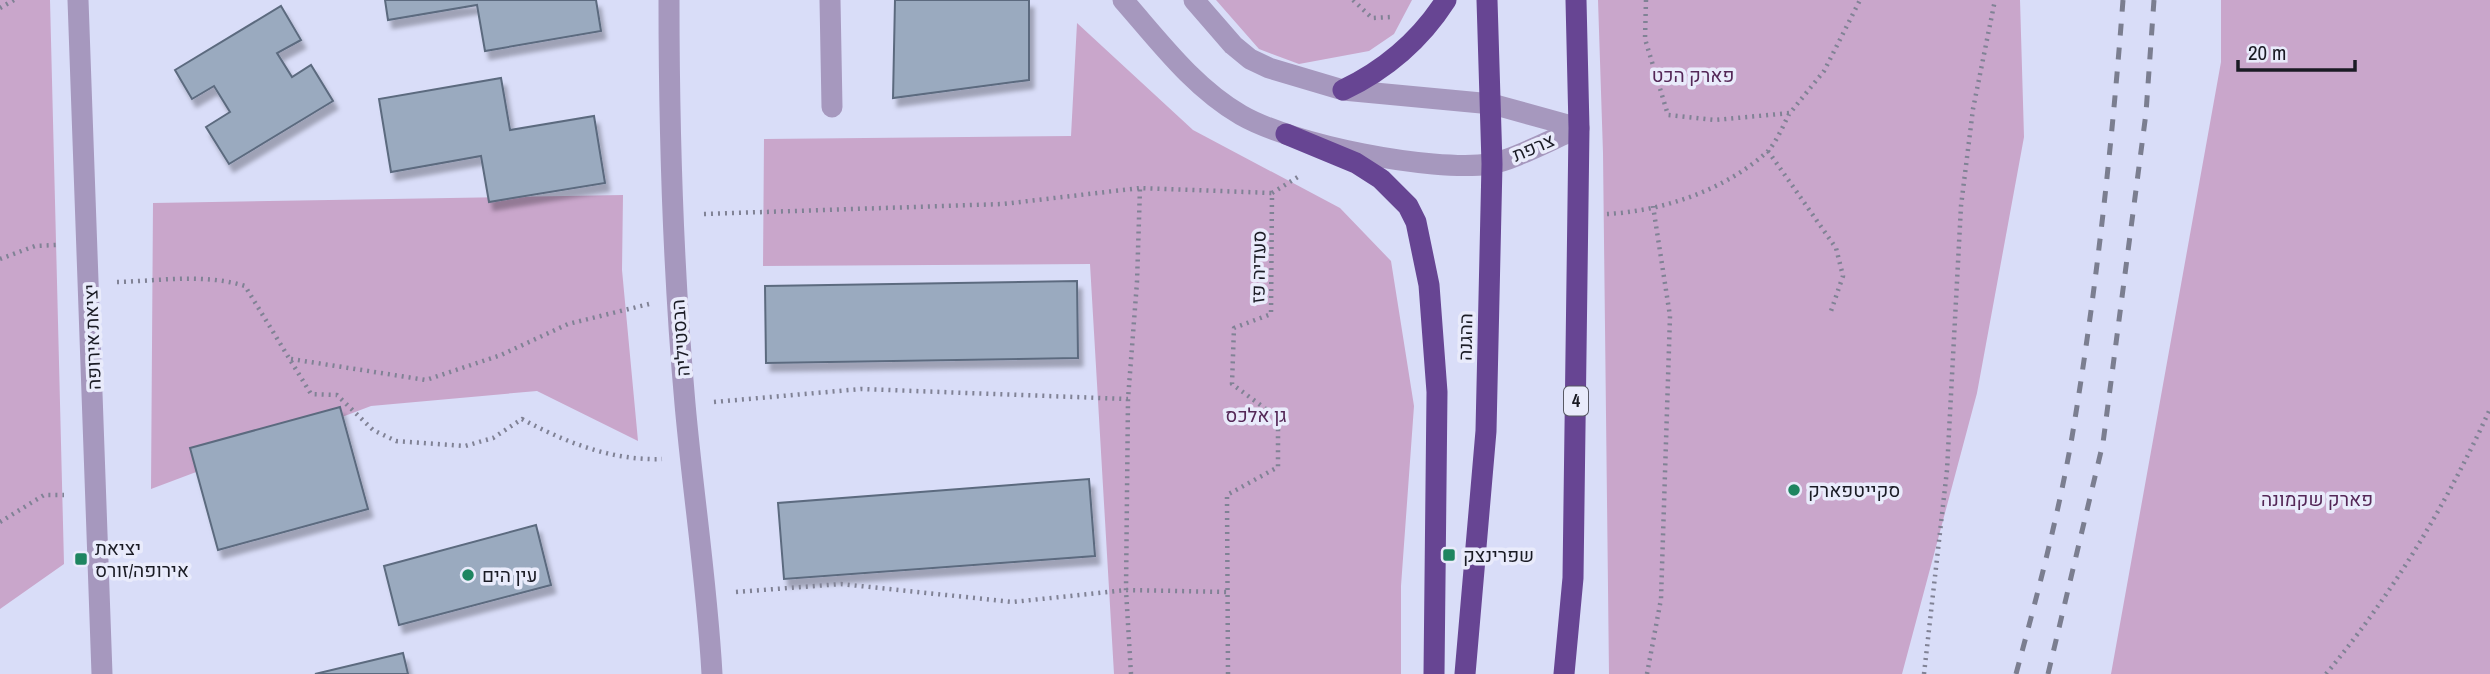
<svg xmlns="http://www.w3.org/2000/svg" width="2490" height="674" font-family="'Archivo Narrow',Heebo,sans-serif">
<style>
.green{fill:#c9a6cb}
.building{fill:#9aaabf;stroke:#5c6b7f;stroke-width:2;filter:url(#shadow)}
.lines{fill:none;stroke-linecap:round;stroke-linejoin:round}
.path{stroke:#808295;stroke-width:4.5;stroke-dasharray:2 5;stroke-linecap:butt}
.minor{stroke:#a698be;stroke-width:21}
.highway{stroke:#674593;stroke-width:21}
.rail{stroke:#7b7e90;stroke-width:5;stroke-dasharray:12 12;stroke-linecap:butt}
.poi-dot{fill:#1e8560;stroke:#e9ebfb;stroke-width:2.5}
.labels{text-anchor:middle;stroke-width:7;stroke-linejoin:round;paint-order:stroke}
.shield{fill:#e9ebfb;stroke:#585964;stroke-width:2}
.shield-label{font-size:18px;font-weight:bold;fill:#1a1b24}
.park-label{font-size:19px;fill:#542757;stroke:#e9ebfb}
.street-label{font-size:19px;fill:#1a1b24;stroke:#e9ebfb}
.poi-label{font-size:19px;fill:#1a1b24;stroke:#e9ebfb;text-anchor:start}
</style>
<defs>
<filter id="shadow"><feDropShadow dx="4.5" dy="8" stdDeviation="2" flood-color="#0004"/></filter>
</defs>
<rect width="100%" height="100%" fill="#d9ddf8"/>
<path class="green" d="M 0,0 L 50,0 L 64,564 L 0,609 Z
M 1216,0 L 1412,0 L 1394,34 L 1369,51 L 1299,64 L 1259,49 Z
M 1598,0 L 2020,0 L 2024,137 L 1977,393 L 1902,674 L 1609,674 L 1603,153 Z
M 2221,0 L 2490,0 L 2490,674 L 2111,674 L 2221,62 Z
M 1077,23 L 1193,130 L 1340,208 L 1391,261 L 1414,406 L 1401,586 L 1401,674 L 1114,674 L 1090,264 L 763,266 L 764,139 L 1071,136 Z
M 623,195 L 622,270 L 638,441 L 537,391 L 371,406 L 151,489 L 153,203 Z"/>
<path class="building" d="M 385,0 L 596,0 L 601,31 L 485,51 L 477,5 L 388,20 Z
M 895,0 L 1029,0 L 1029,80 L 893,98 Z
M 281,6 L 301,40 L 277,53 L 292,77 L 311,65 L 333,101 L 229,164 L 206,127 L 230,112 L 214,86 L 192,99 L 175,70 Z
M 501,78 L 510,130 L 594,116 L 605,183 L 489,202 L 481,156 L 391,172 L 379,99 Z
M 1077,281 L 1078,358 L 766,363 L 765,286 Z
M 340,407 L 368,509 L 218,550 L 190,448 Z
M 1089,479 L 1095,556 L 784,579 L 778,503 Z
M 536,525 L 551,585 L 399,625 L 384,566 Z
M 403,653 L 408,674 L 315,674 Z"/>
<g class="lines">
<path class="path" d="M 1353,0 L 1372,18 L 1391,17
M 1646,0 L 1645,39 L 1668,115 L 1715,120 L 1790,113 L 1824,71 L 1860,0
M 0,8 L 14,0
M 1768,151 L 1836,248 L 1843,276 L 1830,314
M 704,214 L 1003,204 L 1140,188
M 1607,214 C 1663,211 1725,190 1767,152 C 1776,143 1783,126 1789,114
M 0,259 L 35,246 L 56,245
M 117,282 C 160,281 203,273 245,286 L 311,394 L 337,395 L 373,430 L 396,441 L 465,446 L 493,438 L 522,419 C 565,442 612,461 662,459
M 291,359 L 426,380 L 501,355 L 568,324 L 649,304
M 714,402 L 861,389 L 1128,399
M 0,522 L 44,495 L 64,495
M 736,592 L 841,584 L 1013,602 L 1126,590 L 1227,592
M 1131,674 L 1126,590 L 1128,399 L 1137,282 L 1140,188 L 1272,193
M 1228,674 L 1227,495 L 1278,467 L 1278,418 L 1232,384 L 1234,328 L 1271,314 L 1272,193 L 1301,175
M 1647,674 L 1661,599 L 1670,316 L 1653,206
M 1924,674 L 1947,470 L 1961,206 L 1973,109 L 1995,0
M 2326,674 C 2394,592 2446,505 2490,409"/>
<path class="minor" d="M 78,0 L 102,674
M 669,0 C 669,135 673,269 685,404 C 693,494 707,583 712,674
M 830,0 L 832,107
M 1123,0 C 1159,41 1193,87 1241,115 C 1293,145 1430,172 1490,164 C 1512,161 1556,137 1579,128
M 1194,0 L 1233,45 L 1250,59 L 1269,68 L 1343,90 L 1492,104 L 1579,128"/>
<path class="highway" d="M 1343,90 C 1385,70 1421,39 1446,0
M 1286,134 L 1356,163 L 1381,179 L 1408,206 L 1416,222 L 1429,285 L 1437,392 L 1434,674
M 1465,674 L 1486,431 L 1492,164 L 1487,0
M 1564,674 L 1573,578 L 1579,128 L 1576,0"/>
<path class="rail" d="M 2016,674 C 2037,596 2058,517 2072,437 C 2096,293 2112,146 2123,0
M 2048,674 L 2103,443 L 2146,113 L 2154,0"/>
</g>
<g class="poi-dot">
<circle cx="1794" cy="490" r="7"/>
<rect x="1442" y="548" width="14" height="14" rx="3.5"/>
<rect x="74" y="552" width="14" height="14" rx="3.5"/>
<circle cx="468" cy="575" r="7"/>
</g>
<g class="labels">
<rect class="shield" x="1564" y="386.5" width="24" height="29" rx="5"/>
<g class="shield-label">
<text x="1576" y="407">4</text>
</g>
<g class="park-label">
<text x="1693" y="82">פארק הכט</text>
<text x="1256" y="422">גן אלכס</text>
<text x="2317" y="506">פארק שקמונה</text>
</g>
<g class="street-label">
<text transform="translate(1533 147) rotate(-23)" y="7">צרפת</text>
<text transform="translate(1258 267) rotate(-89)" y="7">סעדיה פז</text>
<text transform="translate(92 337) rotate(-92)" y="7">יציאת אירופה</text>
<text transform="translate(1465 337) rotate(-89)" y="7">ההגנה</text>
<text transform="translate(680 338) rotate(-94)" y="7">הבסטיליה</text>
</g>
<g class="poi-label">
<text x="1808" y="497">סקייטפארק</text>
<text x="95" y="555">יציאת<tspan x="95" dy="22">אירופה/זורס</tspan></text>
<text x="1463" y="562">שפרינצק</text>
<text x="482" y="582">עין הים</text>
</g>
</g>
<path d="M2238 60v10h117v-10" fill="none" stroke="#1a1b24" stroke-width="3.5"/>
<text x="2248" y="60" font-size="21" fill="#1a1b24" stroke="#e9ebfb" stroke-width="5" paint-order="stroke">20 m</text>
</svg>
